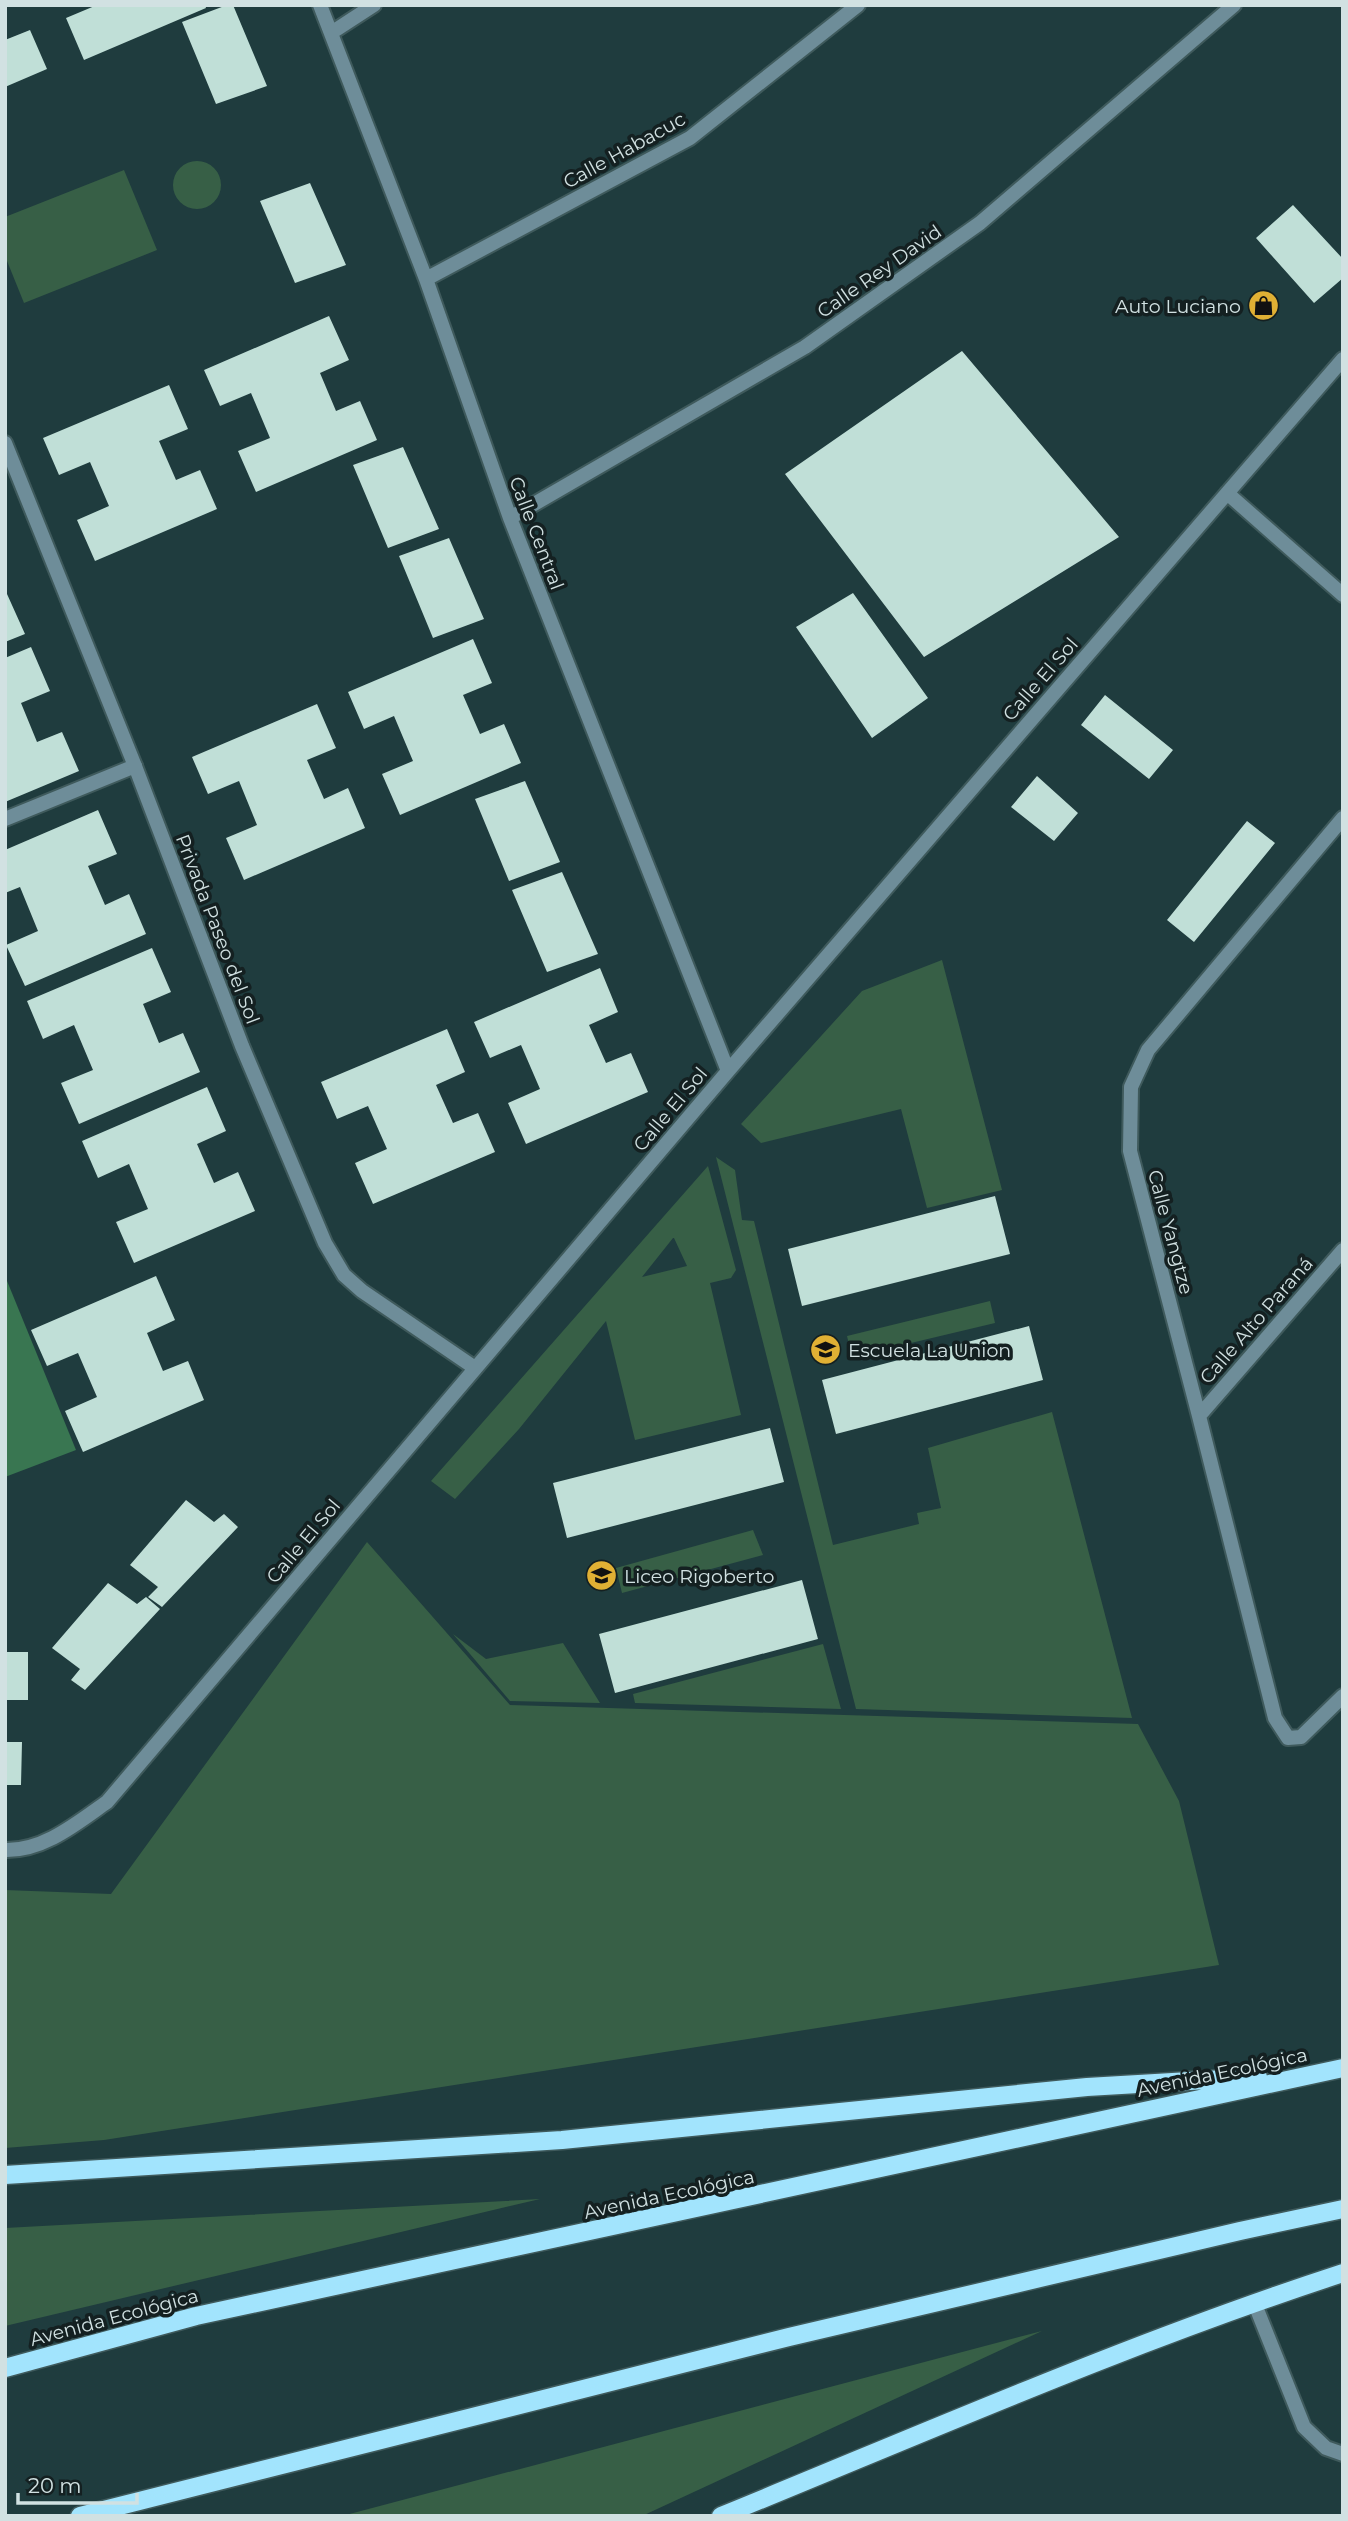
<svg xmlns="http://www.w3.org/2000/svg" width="1348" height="2521" font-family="Montserrat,sans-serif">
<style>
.green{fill:#375f46;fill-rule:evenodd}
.forest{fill:#397651}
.building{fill:#c0dfd7}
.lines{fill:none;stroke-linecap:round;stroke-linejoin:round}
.lane-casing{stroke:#3f5a5c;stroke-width:18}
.street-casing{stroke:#3f5a5c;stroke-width:18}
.primary-casing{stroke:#3f5a5c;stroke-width:21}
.lane{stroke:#6e8d99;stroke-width:14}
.street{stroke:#6e8d99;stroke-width:14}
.primary{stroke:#a2e4fd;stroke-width:18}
.labels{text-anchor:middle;stroke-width:7;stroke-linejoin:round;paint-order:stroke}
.street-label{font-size:19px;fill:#d1e1e2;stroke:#142021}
.poi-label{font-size:19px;fill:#d1e1e2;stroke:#142021;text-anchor:start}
</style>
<rect width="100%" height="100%" fill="#1f3c3e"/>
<path class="green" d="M173 185a24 24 0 1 1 48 0a24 24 0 1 1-48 0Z
M 124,170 L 157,250 L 24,303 L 5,256 L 5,217 Z
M 942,960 L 1002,1190 L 927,1208 L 901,1109 L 761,1143 L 741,1124 L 862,991 Z
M 716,1157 L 735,1170 L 742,1220 L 754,1221 L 833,1545 L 919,1524 L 917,1513 L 941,1508 L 928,1448 L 1052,1412 L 1132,1718 L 856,1709 Z
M 708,1166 L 736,1270 L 731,1278 L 710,1283 L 741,1415 L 635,1440 L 606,1321 L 519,1429 L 455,1499 L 431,1481 ZM 674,1238 L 687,1266 L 642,1277 L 673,1238 Z
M 990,1301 L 995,1323 L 852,1357 L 847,1336 Z
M 753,1530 L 763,1555 L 622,1593 L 616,1568 Z
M 367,1542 L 510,1705 L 1138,1724 L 1179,1801 L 1219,1965 L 104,2140 L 5,2148 L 5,1890 L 111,1894 Z
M 453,1634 L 486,1659 L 563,1643 L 600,1703 L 510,1701 Z
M 823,1644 L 841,1709 L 635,1703 L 633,1694 Z
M 540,2199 L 5,2326 L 5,2228 Z
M 1042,2331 L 642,2516 L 342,2516 Z"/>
<path class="forest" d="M 5,1276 L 76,1450 L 5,1477 Z"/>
<path class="building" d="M 97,5 L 205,5 L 206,8 L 84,60 L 66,18 Z
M 227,5 L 233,5 L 267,86 L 216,104 L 182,22 Z
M 30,30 L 47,69 L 5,87 L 5,40 Z
M 310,183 L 346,265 L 295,283 L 260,201 Z
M 1293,205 L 1343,259 L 1343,278 L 1314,303 L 1256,238 Z
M 329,316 L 349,360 L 320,373 L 336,411 L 360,401 L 377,440 L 256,492 L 238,451 L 270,438 L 251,393 L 220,406 L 204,370 Z
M 962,351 L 1119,537 L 924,657 L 785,474 Z
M 169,385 L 188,429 L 159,441 L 176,480 L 200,470 L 217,509 L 95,561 L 77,520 L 109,506 L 90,462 L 59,475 L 43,438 Z
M 403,447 L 439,529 L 388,548 L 353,465 Z
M 449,538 L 484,619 L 433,638 L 399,556 Z
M 853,593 L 928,698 L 872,738 L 796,627 Z
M 7,594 L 25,634 L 5,642 L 5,595 Z
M 473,639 L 492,683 L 463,695 L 480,734 L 504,724 L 521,763 L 400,815 L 382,774 L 413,761 L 394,716 L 364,729 L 348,692 Z
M 31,647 L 50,691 L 21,703 L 37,742 L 62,732 L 79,771 L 5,802 L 5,658 Z
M 1105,695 L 1173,750 L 1149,779 L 1081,725 Z
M 317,704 L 336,748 L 307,760 L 324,799 L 348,788 L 365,828 L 244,880 L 226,838 L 257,825 L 239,781 L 208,794 L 192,757 Z
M 1037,776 L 1078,813 L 1054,841 L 1011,807 Z
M 525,781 L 560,862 L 509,881 L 475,799 Z
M 98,810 L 117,854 L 88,866 L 105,905 L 129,894 L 146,934 L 25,986 L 6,945 L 38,931 L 20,887 L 5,893 L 5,850 Z
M 1247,821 L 1275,843 L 1194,942 L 1167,920 Z
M 562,872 L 598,954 L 547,972 L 512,890 Z
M 152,948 L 171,992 L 143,1004 L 159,1043 L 183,1033 L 200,1072 L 79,1124 L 61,1083 L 93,1070 L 74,1025 L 43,1039 L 27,1001 Z
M 600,968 L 618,1012 L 589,1025 L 606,1063 L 631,1053 L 648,1092 L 526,1144 L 508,1103 L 540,1089 L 521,1045 L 490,1058 L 474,1022 Z
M 447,1029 L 465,1072 L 436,1085 L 453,1123 L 478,1113 L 495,1152 L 373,1204 L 355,1163 L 387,1149 L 368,1106 L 337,1119 L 321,1082 Z
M 207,1087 L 226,1131 L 197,1144 L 214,1183 L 238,1172 L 255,1211 L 134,1263 L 116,1222 L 148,1209 L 129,1164 L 98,1178 L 82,1141 Z
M 995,1196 L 1010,1254 L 802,1306 L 788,1249 Z
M 156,1276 L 175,1320 L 147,1333 L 163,1371 L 188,1361 L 204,1400 L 83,1452 L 65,1411 L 97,1397 L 78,1353 L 47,1366 L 31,1330 Z
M 1029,1326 L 1043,1380 L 836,1434 L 822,1380 Z
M 770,1428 L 784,1482 L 567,1538 L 553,1483 Z
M 186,1500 L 214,1522 L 224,1514 L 238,1527 L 162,1607 L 148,1597 L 158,1587 L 130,1565 Z
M 802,1580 L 818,1639 L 615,1693 L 599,1634 Z
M 108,1583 L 137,1604 L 146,1597 L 160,1609 L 85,1690 L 71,1680 L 80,1669 L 52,1648 Z
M 5,1652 L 28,1652 L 28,1700 L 5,1700 Z
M 5,1742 L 22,1742 L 21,1785 L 5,1785 Z"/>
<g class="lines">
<defs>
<path id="lane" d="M 5,819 L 135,766"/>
<path id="street" d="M 320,5 L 426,279 L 510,518 L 728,1071
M 331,33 L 374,5
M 426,279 L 690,138 L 858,5
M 5,443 L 135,766 L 242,1046 L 325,1243 L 344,1275 L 362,1291 L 475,1368
M 1227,493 L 1343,595
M 510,518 L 805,347 L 980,223 L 1234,5
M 1343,818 L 1148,1050 L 1131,1087 L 1130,1151 L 1199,1416 L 1275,1718 L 1288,1738 L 1301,1737 L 1343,1696
M 1199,1416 L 1343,1250
M 5,1850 C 44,1851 77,1823 107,1802 L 728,1071 L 1343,359
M 1254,2302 L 1304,2427 L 1326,2448 L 1343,2454"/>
<path id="primary" d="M 5,2175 L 562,2140 L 1087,2087 L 1258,2077
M 5,2368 L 196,2316 L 1343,2068
M 80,2516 L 789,2337 L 1240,2231 L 1343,2209
M 721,2516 C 927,2432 1131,2342 1343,2273"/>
</defs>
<use href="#lane" class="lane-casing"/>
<use href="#street" class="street-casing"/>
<use href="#primary" class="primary-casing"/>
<use href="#lane" class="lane"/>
<use href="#street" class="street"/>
<use href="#primary" class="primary"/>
</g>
<defs>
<symbol id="shop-disc" viewBox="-11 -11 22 22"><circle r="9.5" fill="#e0b034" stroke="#142021"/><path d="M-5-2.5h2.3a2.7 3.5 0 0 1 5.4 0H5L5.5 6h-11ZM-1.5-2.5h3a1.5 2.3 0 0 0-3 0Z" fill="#111"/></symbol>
<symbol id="school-disc" viewBox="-11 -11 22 22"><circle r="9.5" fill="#e0b034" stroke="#142021"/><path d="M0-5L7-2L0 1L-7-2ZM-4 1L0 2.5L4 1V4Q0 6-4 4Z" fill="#111"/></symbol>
</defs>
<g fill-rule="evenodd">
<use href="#shop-disc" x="1246" y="288" width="35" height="35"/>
<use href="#school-disc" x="808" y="1332" width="35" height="35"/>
<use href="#school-disc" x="584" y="1558" width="35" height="35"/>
</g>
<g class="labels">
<g class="street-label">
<text transform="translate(624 150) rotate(-29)" y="7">Calle Habacuc</text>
<text transform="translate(879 271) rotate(-35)" y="7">Calle Rey David</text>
<text transform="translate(537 533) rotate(69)" y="7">Calle Central</text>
<text transform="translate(1040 679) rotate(-49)" y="7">Calle El Sol</text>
<text transform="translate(218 929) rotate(69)" y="7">Privada Paseo del Sol</text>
<text transform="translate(670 1109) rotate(-50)" y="7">Calle El Sol</text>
<text transform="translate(1171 1232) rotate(75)" y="7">Calle Yangtze</text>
<text transform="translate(1256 1320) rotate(-49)" y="7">Calle Alto Paraná</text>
<text transform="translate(303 1541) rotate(-50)" y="7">Calle El Sol</text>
<text transform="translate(1222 2072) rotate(-12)" y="7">Avenida Ecológica</text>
<text transform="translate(669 2194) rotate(-12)" y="7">Avenida Ecológica</text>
<text transform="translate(114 2317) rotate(-15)" y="7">Avenida Ecológica</text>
</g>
<g class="poi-label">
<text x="1241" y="313" text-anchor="end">Auto Luciano</text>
<text x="848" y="1357">Escuela La Union</text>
<text x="624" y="1583">Liceo Rigoberto</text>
</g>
</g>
<rect width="1348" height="2521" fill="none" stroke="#d1e1e2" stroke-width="14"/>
<path d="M18 2493v10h119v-10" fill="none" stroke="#d1e1e2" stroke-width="3.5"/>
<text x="28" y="2493" font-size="21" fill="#d1e1e2" stroke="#142021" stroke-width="5" paint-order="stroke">20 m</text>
</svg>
